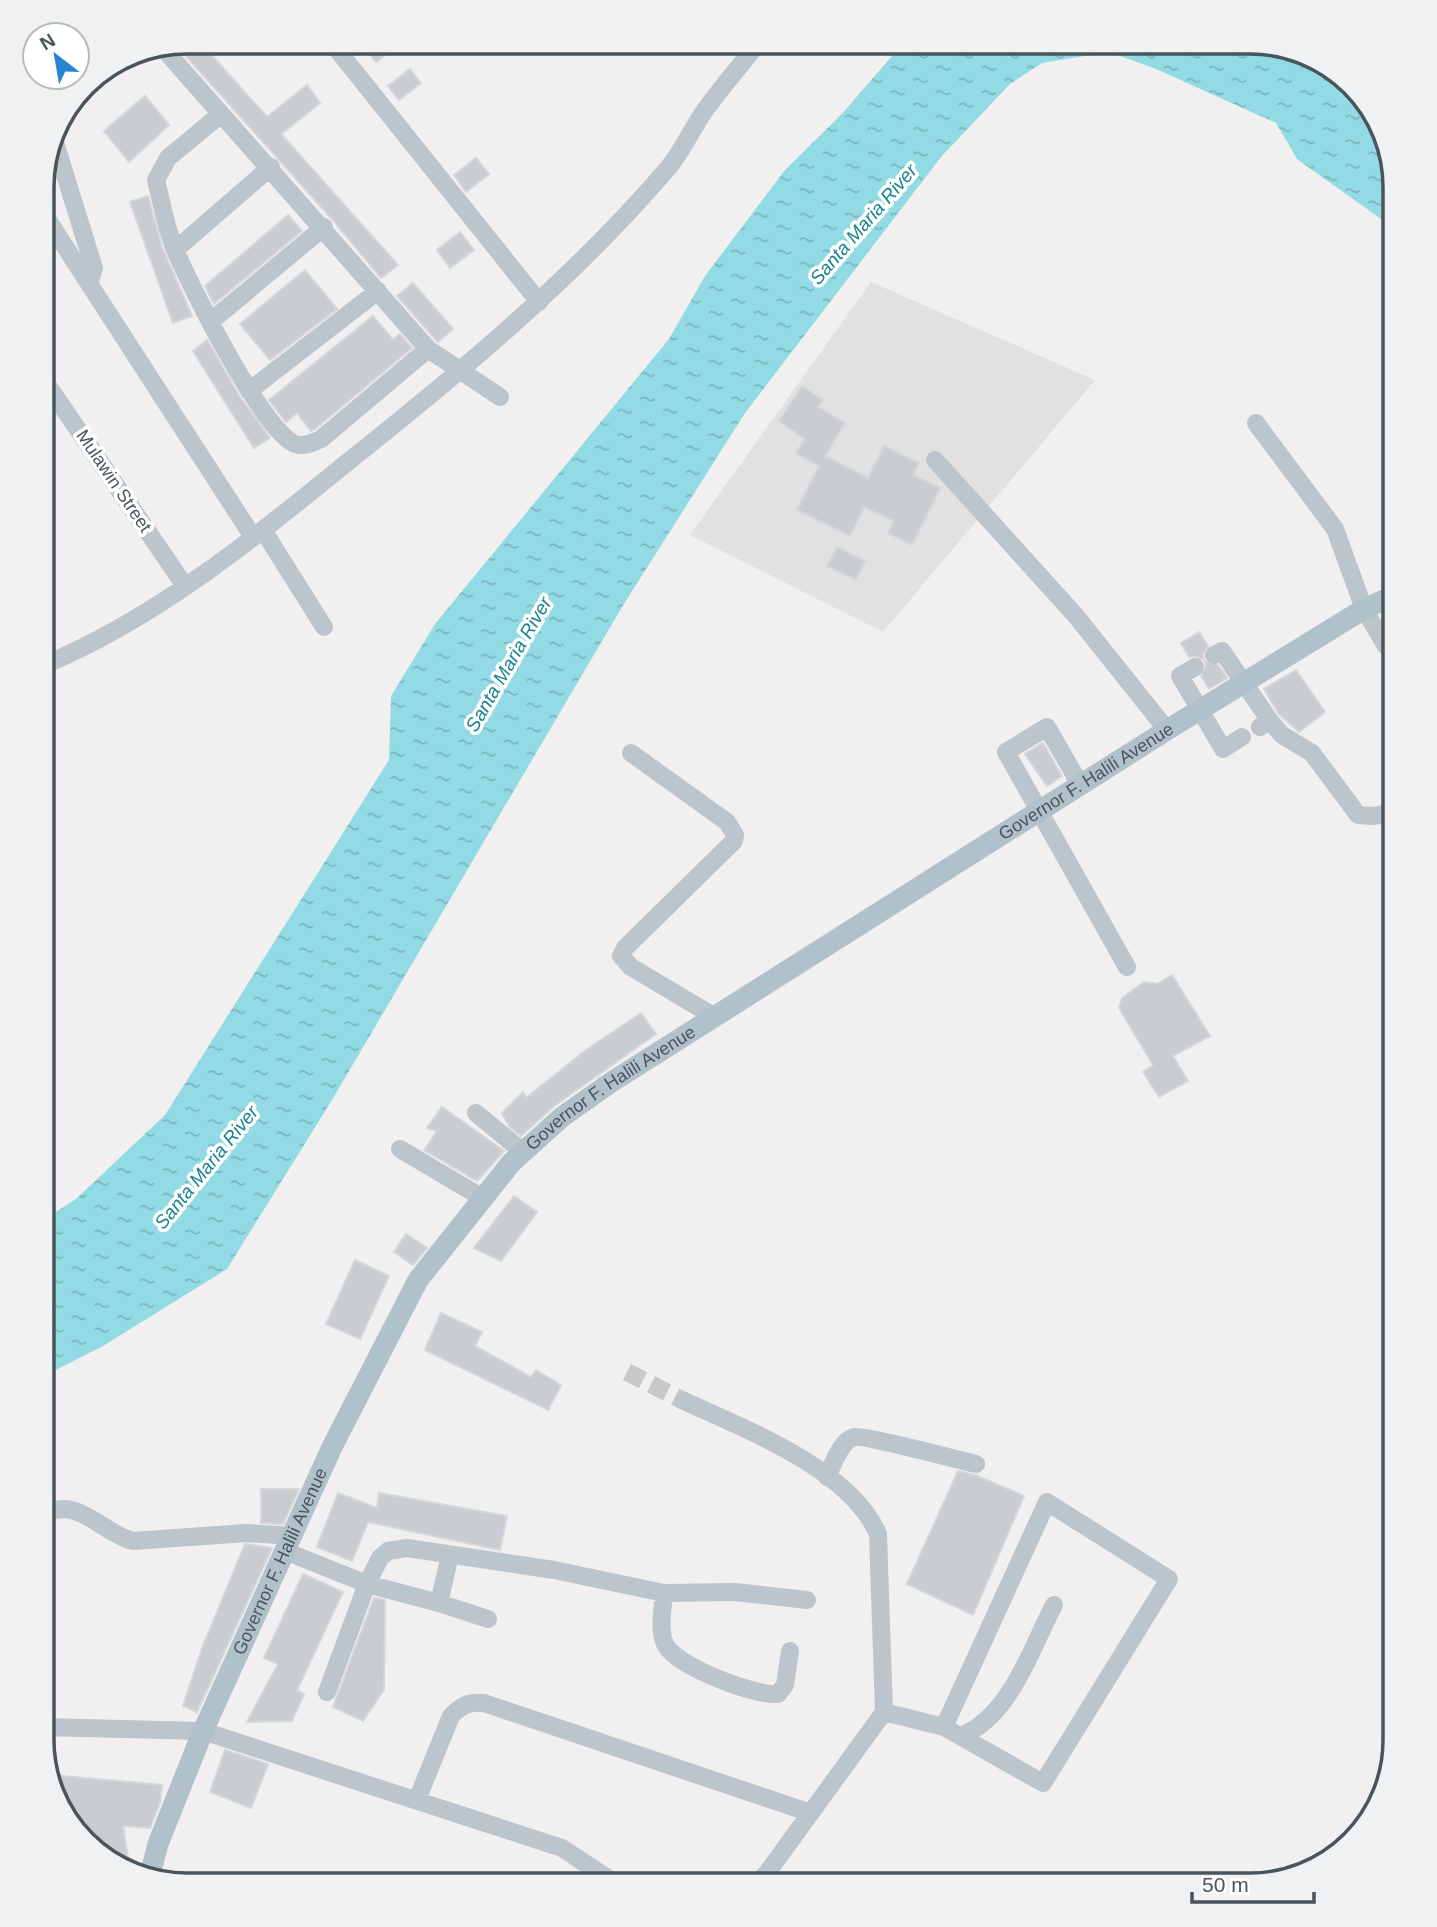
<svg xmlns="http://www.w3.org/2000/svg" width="1437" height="1927" font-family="Arial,sans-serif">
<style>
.education{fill:#e2e0e1}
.water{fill:url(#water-ripples)}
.building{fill:#c9cdd1;stroke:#d4d6da;stroke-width:2}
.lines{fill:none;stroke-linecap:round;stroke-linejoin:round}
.minor-tunnel{stroke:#c7c8ca;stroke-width:18;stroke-dasharray:18 9;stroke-linecap:butt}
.minor{stroke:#bcc5cb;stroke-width:18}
.major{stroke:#b1c1cb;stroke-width:21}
.labels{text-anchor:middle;stroke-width:7;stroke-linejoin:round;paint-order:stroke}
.street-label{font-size:18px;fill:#49545b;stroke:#fff}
.water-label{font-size:19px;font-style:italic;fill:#18828f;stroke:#fff}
.rim{fill:none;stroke:#49545b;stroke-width:3.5}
</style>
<defs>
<pattern id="water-ripples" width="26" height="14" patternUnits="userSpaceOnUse" patternTransform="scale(1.75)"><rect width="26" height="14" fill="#93dbe4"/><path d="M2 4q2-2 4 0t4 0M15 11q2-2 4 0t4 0" fill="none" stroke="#7ab4bc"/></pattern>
</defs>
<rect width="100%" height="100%" fill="#f1efef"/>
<path class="education" d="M 871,282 L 1095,380 L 883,632 L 690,535 Z"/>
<path class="water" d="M 904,42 L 1259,42 L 1323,62 L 1371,107 L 1395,187 L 1395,229 L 1297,159 L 1276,123 L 1156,69 L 1109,52 L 1042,63 L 1010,84 L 941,157 L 745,413 L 622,607 L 329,1105 L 227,1269 L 103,1346 L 42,1377 L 42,1221 L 76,1199 L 165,1115 L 389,760 L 391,696 L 435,624 L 669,339 L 705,276 L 785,170 L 841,115 Z"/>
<path class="building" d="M 187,42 L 200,42 L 267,117 L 307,85 L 320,103 L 281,134 L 398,265 L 381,278 L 332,219 L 175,44 Z
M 361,42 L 402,42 L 376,62 Z
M 410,69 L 421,83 L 399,100 L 388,86 Z
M 145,96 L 169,125 L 129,162 L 104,131 Z
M 476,158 L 489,174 L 466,192 L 454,175 Z
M 148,196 L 162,247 L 192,316 L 173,323 L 130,202 Z
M 288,215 L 302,231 L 214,304 L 205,286 Z
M 460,232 L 474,250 L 450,268 L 437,250 Z
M 305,270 L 337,309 L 270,360 L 240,324 Z
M 413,283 L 453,329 L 438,342 L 397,296 Z
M 373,316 L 393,340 L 400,334 L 412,348 L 315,429 L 311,431 L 297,413 L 286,422 L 269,400 Z
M 207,340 L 240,397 L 270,438 L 254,448 L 193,351 Z
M 802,386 L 823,400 L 818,407 L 845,423 L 825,456 L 868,478 L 884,446 L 919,463 L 913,475 L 940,488 L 912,545 L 888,533 L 894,521 L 864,507 L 850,536 L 797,510 L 819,466 L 796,453 L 805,439 L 779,421 Z
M 837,547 L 865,561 L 856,580 L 827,566 Z
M 1199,632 L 1208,646 L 1203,654 L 1204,660 L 1195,656 L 1189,657 L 1181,643 Z
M 1205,661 L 1218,665 L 1227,678 L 1209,689 L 1201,676 L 1206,667 Z
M 1296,670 L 1325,712 L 1299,732 L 1279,714 L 1264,689 Z
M 1043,743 L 1062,776 L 1047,786 L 1025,754 Z
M 1172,975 L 1210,1036 L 1173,1056 L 1188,1081 L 1159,1097 L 1143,1072 L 1153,1065 L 1119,1008 L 1122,998 L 1144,982 L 1157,984 Z
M 641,1013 L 656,1034 L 554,1106 L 521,1136 L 510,1127 L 502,1113 L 523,1092 L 526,1098 L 586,1050 Z
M 442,1107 L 504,1151 L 477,1181 L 424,1150 L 437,1131 L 427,1128 Z
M 514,1196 L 537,1212 L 501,1261 L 474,1248 Z
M 406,1234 L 427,1248 L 413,1265 L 394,1252 Z
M 355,1260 L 389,1276 L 360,1339 L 326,1324 Z
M 441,1313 L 482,1332 L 475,1346 L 531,1377 L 536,1370 L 561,1385 L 548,1410 L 425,1350 Z
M 958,1471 L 975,1475 L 1024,1496 L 973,1615 L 907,1584 Z
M 261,1489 L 299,1489 L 283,1524 L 261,1523 Z
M 338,1493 L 377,1508 L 379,1493 L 507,1516 L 500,1550 L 368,1522 L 352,1561 L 317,1547 Z
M 245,1544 L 272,1548 L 197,1712 L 183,1706 L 202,1648 Z
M 303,1574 L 343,1592 L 297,1690 L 304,1694 L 292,1721 L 247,1722 L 278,1664 L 264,1658 Z
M 374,1598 L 385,1600 L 384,1690 L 363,1721 L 333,1707 Z
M 225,1750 L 268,1764 L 251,1808 L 210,1792 Z
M 52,1775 L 162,1785 L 160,1802 L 150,1828 L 123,1826 L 128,1858 L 119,1856 L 119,1867 L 66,1820 Z"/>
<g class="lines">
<path class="minor-tunnel" d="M 627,1372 L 684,1401"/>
<path class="minor" d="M 331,42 L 539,302
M 162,47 L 428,349 L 500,397
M 221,114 L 168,158 L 156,180 C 162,203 166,230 176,252 C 192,289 262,430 295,444 C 304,447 313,443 321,439 L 428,349
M 53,136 L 94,268 L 90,282
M 42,211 L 253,537
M 175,250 L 271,167
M 210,322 L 324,227
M 42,377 L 185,586
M 249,391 L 378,291
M 1256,423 L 1335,529 L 1364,609 L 1386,646 L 1395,649
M 935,460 L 1076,616 L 1167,730
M 1395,507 L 1391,487 L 1395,480
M 263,530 L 324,627
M 1214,655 L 1222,651 L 1270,721 L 1260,727
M 42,666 C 156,619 254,538 349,461 C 463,370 574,278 669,167 C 682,151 691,131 703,113 C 720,89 740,66 759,42
M 1195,667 L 1180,676 L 1223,749 L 1242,737
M 1270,721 L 1282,735 L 1312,753 L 1358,815 L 1374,816 L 1395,811
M 631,753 L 727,822 L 735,835 L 734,841 L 625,948 L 621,956 L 631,967 L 715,1017
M 1081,786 L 1047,727 L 1006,752 L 1127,967
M 476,1113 L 523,1152
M 400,1149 L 481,1197
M 684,1401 C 745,1429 850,1469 878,1534 L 884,1712 L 767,1873 L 754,1885
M 827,1477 C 833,1465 840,1441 854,1437 C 865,1435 958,1460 976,1464
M 42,1512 C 49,1511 58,1509 65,1509 C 89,1511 109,1535 133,1541 L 246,1533 L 293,1536
M 285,1551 L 367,1584 L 327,1692
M 450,1555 L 439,1603 L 367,1584 L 380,1558 L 388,1551 L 407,1548 L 554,1570 L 664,1593 L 735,1592 L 807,1600
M 664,1593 C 663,1608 658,1632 666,1646 C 679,1667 754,1696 778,1694 L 785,1685 L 790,1651
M 439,1603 L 488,1619
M 884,1712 L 944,1727 L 1043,1783 L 1169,1579 L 1047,1502 L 944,1727
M 42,1727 L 203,1731 L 562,1848 L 618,1885
M 961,1736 C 1011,1716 1031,1648 1054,1605
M 417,1800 L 451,1716 C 462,1705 468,1702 484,1703 L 811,1813"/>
<path class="major" id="s1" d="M 150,1875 L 158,1844 L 203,1731 L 332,1447 L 418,1280 L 511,1163 L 562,1117 L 610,1083 L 1167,730 L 1364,609 L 1395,595"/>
</g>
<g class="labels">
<g class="street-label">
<text transform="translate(114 481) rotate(56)" y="6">Mulawin Street</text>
<text dy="6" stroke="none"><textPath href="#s1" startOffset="1494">Governor F. Halili Avenue</textPath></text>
<text dy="6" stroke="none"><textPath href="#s1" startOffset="928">Governor F. Halili Avenue</textPath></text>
<text dy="6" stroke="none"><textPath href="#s1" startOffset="340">Governor F. Halili Avenue</textPath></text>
</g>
<g class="water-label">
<text transform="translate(863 224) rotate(-49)" y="7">Santa Maria River</text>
<text transform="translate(508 664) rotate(-60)" y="7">Santa Maria River</text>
<text transform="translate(206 1167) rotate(-51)" y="7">Santa Maria River</text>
</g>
</g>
<path d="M0 0H1437V1927H0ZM187 54H1250A133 133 0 0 1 1383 187V1740A133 133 0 0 1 1250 1873H187A133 133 0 0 1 54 1740V187A133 133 0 0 1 187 54Z" fill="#f0f1f2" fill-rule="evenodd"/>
<path class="rim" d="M187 54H1250A133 133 0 0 1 1383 187V1740A133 133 0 0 1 1250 1873H187A133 133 0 0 1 54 1740V187A133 133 0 0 1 187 54Z"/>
<g transform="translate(56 56) rotate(329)"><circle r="33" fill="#ffffff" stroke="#b6bbbd" stroke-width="2"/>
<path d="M0-5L12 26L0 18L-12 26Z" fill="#2983d1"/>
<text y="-10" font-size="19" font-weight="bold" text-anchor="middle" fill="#49545b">N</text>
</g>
<path d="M1192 1892v10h122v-10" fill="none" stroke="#49545b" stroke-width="3.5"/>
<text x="1202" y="1892" font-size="21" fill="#49545b" stroke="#ffffff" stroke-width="5" paint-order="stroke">50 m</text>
</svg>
